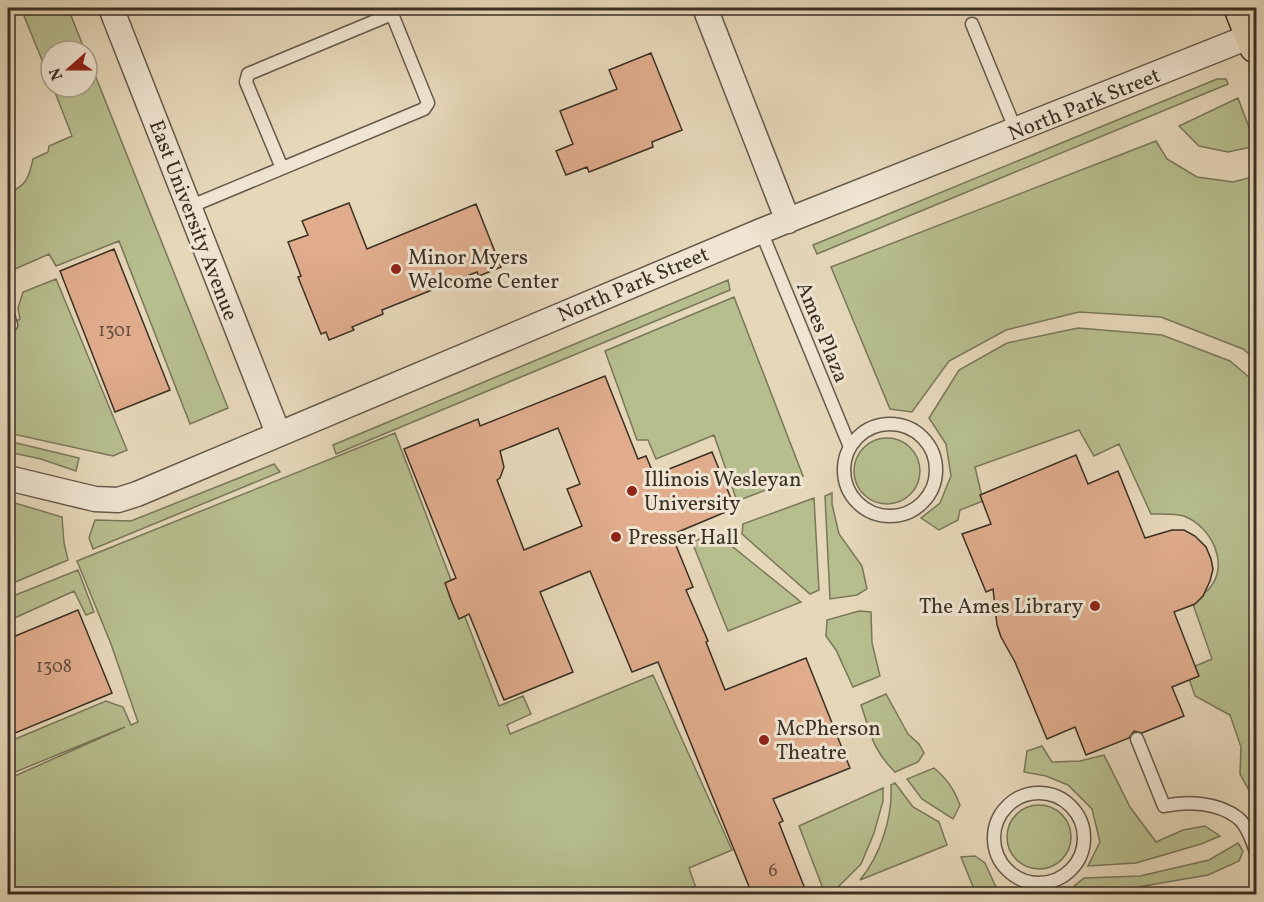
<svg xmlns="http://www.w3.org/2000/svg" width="1264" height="902" font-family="Vollkorn,serif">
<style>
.green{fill:#b7be8e;stroke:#78775a;stroke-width:1.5}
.building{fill:#e0ac8c;stroke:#3a3026;stroke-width:1.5;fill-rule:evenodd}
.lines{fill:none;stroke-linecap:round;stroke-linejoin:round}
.service-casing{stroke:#655a4b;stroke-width:15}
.minor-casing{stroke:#655a4b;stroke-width:27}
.primary-casing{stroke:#3a3026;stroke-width:36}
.service{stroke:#efe5d2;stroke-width:12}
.minor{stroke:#efe5d2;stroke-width:24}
.primary{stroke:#e6d7b9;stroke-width:33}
.poi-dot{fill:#8f2418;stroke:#efe5d2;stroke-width:2}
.labels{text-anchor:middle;stroke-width:6;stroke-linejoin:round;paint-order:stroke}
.number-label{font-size:18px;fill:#644f40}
.street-label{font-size:21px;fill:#3a3026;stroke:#efe5d2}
.poi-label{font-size:21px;fill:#3a3026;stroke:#efe5d2;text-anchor:start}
</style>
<rect width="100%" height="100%" fill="#e6d7b9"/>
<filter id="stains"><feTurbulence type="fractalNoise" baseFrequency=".00333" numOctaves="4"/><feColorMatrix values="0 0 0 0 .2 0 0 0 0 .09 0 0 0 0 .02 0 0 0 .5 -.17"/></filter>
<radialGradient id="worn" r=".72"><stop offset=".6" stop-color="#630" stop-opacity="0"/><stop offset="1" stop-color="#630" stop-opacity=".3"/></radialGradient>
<path class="green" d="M 32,8 L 68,8 L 85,51 L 51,51 L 51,82 L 22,11 Z
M 87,55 L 228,408 L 190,424 L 119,241 L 56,266 L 49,254 L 8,272 L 8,193 C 26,186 29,178 33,159 L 48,152 L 49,146 L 72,136 L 53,87 L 87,87 Z
M 1217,79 L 1226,79 L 1228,84 L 817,254 L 813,245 Z
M 1238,98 L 1256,146 L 1228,152 L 1199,146 L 1179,126 Z
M 1156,141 L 1167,159 L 1197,177 L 1233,182 L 1256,176 L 1256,360 L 1243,349 L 1161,317 L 1079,312 L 1006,330 L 949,361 L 912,412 L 890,409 L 831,267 Z
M 56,279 L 127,450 L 113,456 L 8,433 L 8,326 L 20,319 L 18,308 L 23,292 Z
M 728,280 L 730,290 L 336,454 L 333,445 Z
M 734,297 L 803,476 L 737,501 L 714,435 L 656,459 L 648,440 L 637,440 L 605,351 Z
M 1078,328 L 1162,335 L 1230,361 L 1256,383 L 1256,803 L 1240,774 L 1241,747 L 1230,715 L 1195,696 L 1186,670 L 1212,659 L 1192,601 C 1197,597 1204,594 1208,590 C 1231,566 1212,527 1184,516 C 1175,513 1161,514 1151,514 L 1119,444 L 1094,456 L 1079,430 L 975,467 L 983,501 L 960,510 L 958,520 L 939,530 L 921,518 L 940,503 L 951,476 L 946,444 L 929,418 L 959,370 L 1007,343 Z
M 395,433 L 499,706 L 523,696 L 531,714 L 507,725 L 510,734 L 653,675 L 732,850 L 689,868 L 698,894 L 8,894 L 8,779 L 125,727 L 8,775 L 8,742 L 106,701 L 123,707 L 131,725 L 138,722 L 111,644 L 77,561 Z
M854 471a33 33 0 1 1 66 0a33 33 0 1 1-66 0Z
M 8,441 L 79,458 L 76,471 L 41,459 L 8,452 Z
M 274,464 L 280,472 L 93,549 L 89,538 L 95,520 L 131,521 Z
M 832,493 L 832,504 L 839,534 L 862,566 L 867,589 L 857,595 L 830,599 L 825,496 Z
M 814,498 L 819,590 L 810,594 L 742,534 L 743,524 Z
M 8,501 L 62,517 L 64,543 L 68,560 L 8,585 Z
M 699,539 L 728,543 L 801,602 L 728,631 L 692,542 Z
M 78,570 L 94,612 L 86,615 L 74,591 L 8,621 L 8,598 Z
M 859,611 L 871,612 L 872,643 L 880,676 L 853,687 L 836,650 L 826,636 L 827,620 Z
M 886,694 L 908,734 L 919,744 L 924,753 L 918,762 L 895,772 C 872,749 871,734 861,705 Z
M 1042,746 L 1052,762 L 1080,761 L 1104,755 L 1130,807 L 1156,842 L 1183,830 L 1205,826 L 1220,836 L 1201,844 L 1136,863 L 1088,866 L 1100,842 L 1092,809 L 1068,785 L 1046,776 L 1024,772 L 1027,751 Z
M 934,768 C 947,779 954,789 960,805 L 953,819 L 922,799 L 907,779 Z
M 895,783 L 913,807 L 939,822 L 947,845 L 860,880 C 880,856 893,817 891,785 Z
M 883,788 L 883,801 L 874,833 L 861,864 L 832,893 L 825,894 L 799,826 Z
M1007 837a32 32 0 1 1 64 0a32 32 0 1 1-64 0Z
M 1238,843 L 1243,851 L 1239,861 L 1208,875 L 1138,887 L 1113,894 L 1077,894 L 1073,887 L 1084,878 L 1140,876 L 1209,860 Z
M 975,856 L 985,863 L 999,894 L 976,894 L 961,857 Z"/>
<path class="building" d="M 651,53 L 682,130 L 652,142 L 653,147 L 589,172 L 587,167 L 566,175 L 556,151 L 573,144 L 560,111 L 617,89 L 609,70 Z
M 349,203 L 367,249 L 476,204 L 501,267 L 479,276 L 477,272 L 382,310 L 383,314 L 352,327 L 354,330 L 329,340 L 326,332 L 321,334 L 298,277 L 301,276 L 288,242 L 308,235 L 302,221 Z
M 114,249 L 170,390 L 115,412 L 60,271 Z
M 605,376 L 638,459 L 646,456 L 654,475 L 712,452 L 735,508 L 678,532 L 680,536 L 673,538 L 693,587 L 686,590 L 708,641 L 706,642 L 725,690 L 806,658 L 850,768 L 773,799 L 783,821 L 779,823 L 807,894 L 752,894 L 658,662 L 632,672 L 590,571 L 540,592 L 573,672 L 504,700 L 469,614 L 459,619 L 451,600 L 445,583 L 456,578 L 404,449 L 478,419 L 480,426 ZM 558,428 L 580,484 L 567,489 L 582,526 L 524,550 L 497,480 L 500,478 L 504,467 L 500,451 Z
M 1076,455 L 1088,484 L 1118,471 L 1145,538 L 1172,530 L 1184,530 L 1195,536 L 1206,547 L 1211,559 L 1213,569 L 1210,581 L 1203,596 L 1195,604 L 1174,612 L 1199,676 L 1172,687 L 1184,716 L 1142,733 L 1134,731 L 1129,738 L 1086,755 L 1075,727 L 1047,739 L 1015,662 L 1001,637 L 997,625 L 993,589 L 986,592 L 962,534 L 991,524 L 980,495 Z
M 78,610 L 112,693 L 8,736 L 8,639 Z"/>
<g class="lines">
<defs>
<path id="service" d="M 972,24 L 1016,131
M 189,207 L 424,109 L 428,103 L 392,14 L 248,74 L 246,82 L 282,168
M 761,231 L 850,447
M 8,315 L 11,325
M844 470a46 46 0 1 1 92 0a46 46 0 1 1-92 0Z
M 1137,739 L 1164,806 C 1187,801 1218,802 1238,818 C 1246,824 1253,842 1256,852
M994 838a45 45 0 1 1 90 0a45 45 0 1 1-90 0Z"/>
<path id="minor" d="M 111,8 L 278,433
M 705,8 L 788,221
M 8,478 L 95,499 L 118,500 L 137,494 L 761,231 L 1256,34"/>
<path id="primary" d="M 1241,8 L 1256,46"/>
</defs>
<use href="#service" class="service-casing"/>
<use href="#minor" class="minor-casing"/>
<use href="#primary" class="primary-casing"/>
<use href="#service" class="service"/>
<use href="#minor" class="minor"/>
<use href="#primary" class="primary"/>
</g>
<g class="poi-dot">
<circle cx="396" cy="269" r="6"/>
<circle cx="632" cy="491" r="6"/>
<circle cx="616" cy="537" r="6"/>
<circle cx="1095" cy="606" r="6"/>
<circle cx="764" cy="740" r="6"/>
</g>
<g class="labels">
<g class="number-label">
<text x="115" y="336">1301</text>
<text x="54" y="672">1308</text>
<text x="773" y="876">6</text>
</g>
<g class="street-label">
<text transform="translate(1084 104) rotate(-22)" y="7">North Park Street</text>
<text transform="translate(194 220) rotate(69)" y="7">East University Avenue</text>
<text transform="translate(633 284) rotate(-23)" y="7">North Park Street</text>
<text transform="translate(823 332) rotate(68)" y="7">Ames Plaza</text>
</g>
<g class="poi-label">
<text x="408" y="264">Minor Myers<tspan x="408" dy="24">Welcome Center</tspan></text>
<text x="644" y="486">Illinois Wesleyan<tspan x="644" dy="24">University</tspan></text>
<text x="628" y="544">Presser Hall</text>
<text x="1083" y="613" text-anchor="end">The Ames Library</text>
<text x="776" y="735">McPherson<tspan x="776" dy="24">Theatre</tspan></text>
</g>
</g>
<rect width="1264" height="902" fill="none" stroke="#e6d7b9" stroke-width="30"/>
<rect x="9" y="9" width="1246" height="884" fill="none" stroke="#3a3026" stroke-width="3"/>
<rect x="15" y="15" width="1234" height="872" fill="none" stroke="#3a3026" stroke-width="1.5"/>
<g transform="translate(69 69) rotate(249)"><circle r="28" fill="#efe5d2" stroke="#a79d8d" stroke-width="1.5"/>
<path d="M0-4.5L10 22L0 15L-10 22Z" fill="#8f2418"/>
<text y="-9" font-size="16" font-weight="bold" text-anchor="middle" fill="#3a3026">N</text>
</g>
<rect width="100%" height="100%" filter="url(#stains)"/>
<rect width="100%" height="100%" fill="url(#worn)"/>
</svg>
